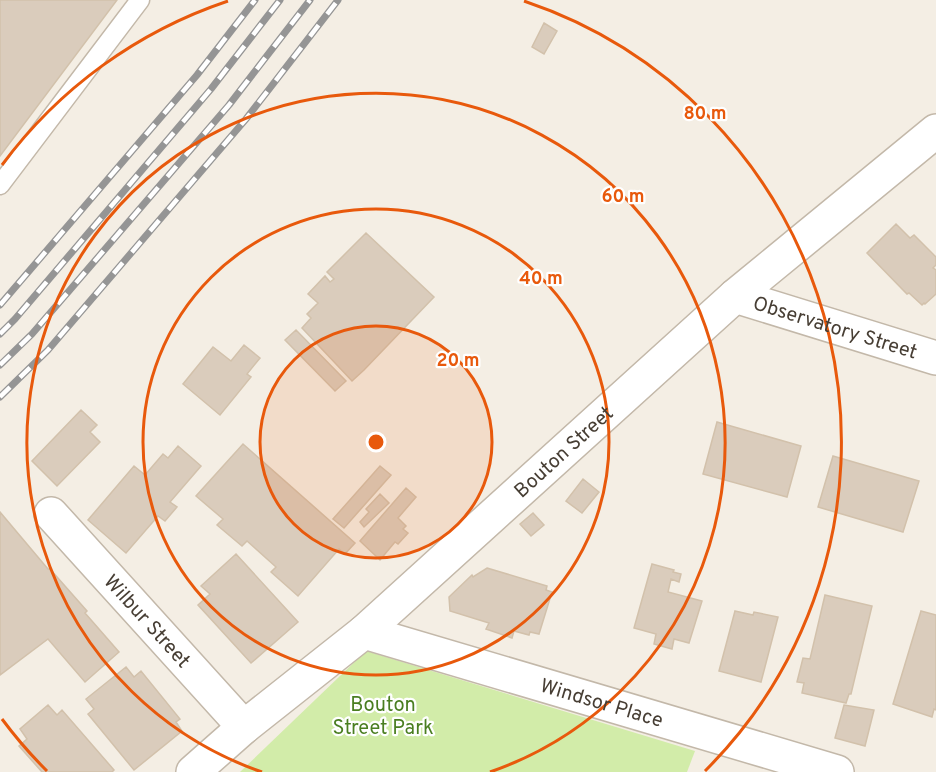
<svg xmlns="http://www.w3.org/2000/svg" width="936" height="772" font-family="Overpass,sans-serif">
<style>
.green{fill:#d2eca9}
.building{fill:#daccbc;stroke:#d2c1ab;stroke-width:1.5}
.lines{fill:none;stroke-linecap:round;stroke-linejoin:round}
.service-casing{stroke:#c3b8a9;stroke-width:21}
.minor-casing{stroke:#c3b8a9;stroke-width:36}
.service{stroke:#fff;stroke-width:18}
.minor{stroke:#fff;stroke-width:33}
.rail-casing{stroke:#959595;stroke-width:7}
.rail{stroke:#fff;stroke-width:4.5;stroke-dasharray:14;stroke-linecap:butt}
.ring{fill:none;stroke:#e8590c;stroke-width:3}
.labels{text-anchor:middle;stroke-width:4.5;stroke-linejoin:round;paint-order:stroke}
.street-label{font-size:20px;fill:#473e34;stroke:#fff}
.park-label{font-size:20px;fill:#4a7e21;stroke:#fff}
.centre{fill:#e8590c;stroke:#fff;stroke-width:3}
.ring-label{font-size:18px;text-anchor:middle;font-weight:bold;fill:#e8590c;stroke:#fff;stroke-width:4.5;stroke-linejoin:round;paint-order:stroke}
</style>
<rect width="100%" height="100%" fill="#f4eee4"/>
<path class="green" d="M 366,651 L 695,751 L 687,772 L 240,772 Z"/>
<path class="building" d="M 0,0 L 117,0 L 0,156 Z
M 544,23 L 557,31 L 544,54 L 532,47 Z
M 896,224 L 910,238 L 914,235 L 936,257 L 936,265 L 933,268 L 936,270 L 936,294 L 925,304 L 924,303 L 922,305 L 909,293 L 907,294 L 867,253 Z
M 366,233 L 434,297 L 364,370 L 352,381 L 302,328 L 311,318 L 307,314 L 318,303 L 308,294 L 325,276 L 330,282 L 334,279 L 327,272 Z
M 296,330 L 346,381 L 335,391 L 285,340 Z
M 244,345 L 260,358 L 247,374 L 251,377 L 220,415 L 183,384 L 213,347 L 231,361 Z
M 81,410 L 97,425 L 90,432 L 100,442 L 57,486 L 32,461 Z
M 717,422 L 801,446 L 787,497 L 703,474 Z
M 243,444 L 355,543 L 345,554 L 339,549 L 298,596 L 271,572 L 276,567 L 247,541 L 242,546 L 217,525 L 223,519 L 196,496 Z
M 178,446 L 201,466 L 170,502 L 177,507 L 165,521 L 158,516 L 126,553 L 88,520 L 134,466 L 145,475 L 163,454 L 168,458 Z
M 833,456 L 919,481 L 903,532 L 818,507 Z
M 380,466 L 391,475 L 344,528 L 333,519 Z
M 583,479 L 599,492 L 582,513 L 566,501 Z
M 406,488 L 416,497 L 398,518 L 406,526 L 403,529 L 408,533 L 398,544 L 395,542 L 380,560 L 360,541 Z
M 380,494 L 389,503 L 364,527 L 360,522 L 369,512 L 366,509 Z
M 0,512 L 48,569 L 50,569 L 87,611 L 85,613 L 119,652 L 85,682 L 48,639 L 0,675 Z
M 533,513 L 544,525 L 531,536 L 520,524 Z
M 236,554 L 298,622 L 251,663 L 198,605 L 210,594 L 201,586 Z
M 652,564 L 674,570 L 673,572 L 681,574 L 679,582 L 671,579 L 668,592 L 702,601 L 689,643 L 674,639 L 672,649 L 654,644 L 656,634 L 634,628 Z
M 487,568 L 547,586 L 546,590 L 552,592 L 539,634 L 530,632 L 529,635 L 514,631 L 512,638 L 486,629 L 489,623 L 450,611 L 449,597 L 472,575 L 473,577 Z
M 825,595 L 872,606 L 851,694 L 849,694 L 846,703 L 802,693 L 804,683 L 797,682 L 803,658 L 810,659 Z
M 735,611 L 753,615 L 754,612 L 778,617 L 761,682 L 719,671 Z
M 921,611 L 936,615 L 936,710 L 934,709 L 932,717 L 893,704 Z
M 126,667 L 134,677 L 141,671 L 180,719 L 176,722 L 182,731 L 134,770 L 88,714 L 94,709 L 86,699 Z
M 48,705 L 57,715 L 62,710 L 114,770 L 112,772 L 42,772 L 19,746 L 27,739 L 20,729 Z
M 844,705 L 874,710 L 865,746 L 835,738 Z"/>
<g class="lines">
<defs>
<path id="service" d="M 0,185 L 140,0"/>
<g id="minor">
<path id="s1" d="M 735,296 L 936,358"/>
<path id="s2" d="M 51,514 L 244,727"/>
<path id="s3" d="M 364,632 L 837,772"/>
<path id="s4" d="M 193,772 L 244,727 L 364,632 L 735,296 L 936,131"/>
</g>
</defs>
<use href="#service" class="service-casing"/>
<use href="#minor" class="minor-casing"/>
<use href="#service" class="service"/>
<use href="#minor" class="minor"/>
<defs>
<path id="rail" d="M 0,305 L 197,75 L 255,0
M 0,334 L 15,319 L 211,89 L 280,0
M 0,365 L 32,334 L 229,105 L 310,0
M 0,397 L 48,350 L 246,119 L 338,0"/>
</defs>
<use href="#rail" class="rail-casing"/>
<use href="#rail" class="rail"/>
</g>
<circle cx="376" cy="442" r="116" fill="#e8590c" fill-opacity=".12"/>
<g class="ring">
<circle cx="376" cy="442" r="116"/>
<circle cx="376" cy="442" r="233"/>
<path d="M262 772A349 349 0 1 1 490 772"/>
<path d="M47 771A465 465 0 0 1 2 719M2 165A465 465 0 0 1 228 1M524 1A465 465 0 0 1 705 771"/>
</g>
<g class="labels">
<g class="street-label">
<text dy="7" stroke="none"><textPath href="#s1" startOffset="105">Observatory Street</textPath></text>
<text dy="7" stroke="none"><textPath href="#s4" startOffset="490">Bouton Street</textPath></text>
<text dy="7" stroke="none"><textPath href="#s2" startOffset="144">Wilbur Street</textPath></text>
<text dy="7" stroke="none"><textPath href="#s3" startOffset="248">Windsor Place</textPath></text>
</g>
<g class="park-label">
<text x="383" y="711">Bouton<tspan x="383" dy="23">Street Park</tspan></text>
</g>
</g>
<circle cx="376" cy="442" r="9" class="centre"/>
<g class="ring-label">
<text x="705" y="119">80 m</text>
<text x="623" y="202">60 m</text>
<text x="541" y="284">40 m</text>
<text x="458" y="366">20 m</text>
</g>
</svg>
